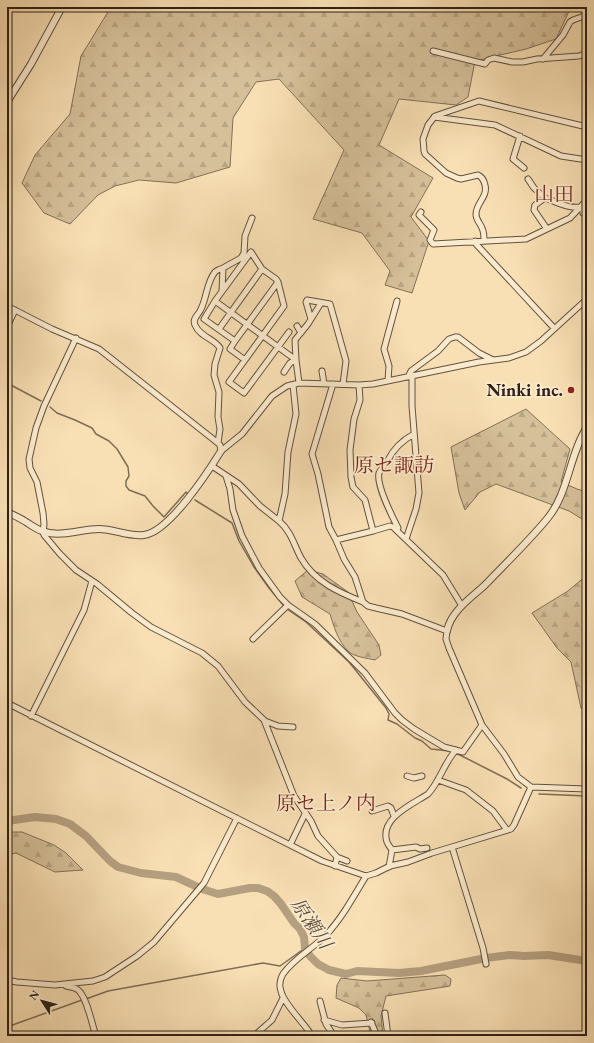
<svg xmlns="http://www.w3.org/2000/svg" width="594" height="1043" font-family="'EB Garamond','Noto Serif JP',serif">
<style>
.forest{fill:url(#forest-firs);stroke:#82705a}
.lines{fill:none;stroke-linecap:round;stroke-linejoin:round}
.stream{stroke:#7e6d57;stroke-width:1.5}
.river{stroke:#b49f80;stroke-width:8}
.minor-casing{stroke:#615140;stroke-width:7}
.tertiary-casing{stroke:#615140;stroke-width:8}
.minor{stroke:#fbebce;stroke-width:5}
.tertiary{stroke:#fbebce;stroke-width:6}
.poi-dot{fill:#8f2418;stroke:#fbebce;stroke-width:1.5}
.labels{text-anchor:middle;stroke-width:3.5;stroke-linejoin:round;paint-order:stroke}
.poi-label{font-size:18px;font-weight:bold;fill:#2e211a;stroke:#fbebce;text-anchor:end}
.water-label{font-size:19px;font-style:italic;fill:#5d4d3e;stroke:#fbebce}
.quarter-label{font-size:20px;fill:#7a1f14;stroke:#fbebce}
</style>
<defs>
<pattern id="forest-firs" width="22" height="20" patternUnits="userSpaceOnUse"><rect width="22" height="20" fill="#d6c09a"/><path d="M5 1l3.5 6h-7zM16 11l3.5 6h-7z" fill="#b8a584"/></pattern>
</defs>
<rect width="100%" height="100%" fill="#f9e0b4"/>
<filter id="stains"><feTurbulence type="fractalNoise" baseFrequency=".005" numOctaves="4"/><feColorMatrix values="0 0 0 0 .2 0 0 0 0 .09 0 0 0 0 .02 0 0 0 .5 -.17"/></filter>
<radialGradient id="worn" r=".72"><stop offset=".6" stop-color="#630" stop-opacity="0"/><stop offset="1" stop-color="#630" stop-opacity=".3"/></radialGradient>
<path class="forest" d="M 111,7 L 571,7 L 556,39 L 526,49 L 475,61 L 468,97 L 456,105 L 399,99 L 379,145 L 433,178 L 411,217 L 429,241 L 412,293 L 385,285 L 390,271 L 362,233 L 313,219 L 344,150 L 279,79 L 256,82 L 233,118 L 230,167 L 176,183 L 139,180 L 115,186 L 98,195 L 70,224 L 44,213 L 22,183 L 35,155 L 70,114 L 81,56 Z
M 526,409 L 570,449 L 561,482 L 577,489 L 587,492 L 587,522 L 569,511 L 496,484 L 480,492 L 465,510 L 459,493 L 451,447 Z
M 308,570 L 323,574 L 348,592 L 357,612 L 379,645 L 381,655 L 375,660 C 367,658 354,657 348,651 C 338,641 334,627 330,614 L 302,597 L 295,581 Z
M 587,575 L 587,715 L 581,708 L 571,662 L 557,648 L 532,613 L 568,591 Z
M 7,832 L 22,832 L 54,845 L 66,853 L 83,870 L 55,872 L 16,853 L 7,855 Z
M 445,975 L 451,979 L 450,986 L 386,996 L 381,1016 L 383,1036 L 371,1036 L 366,1015 L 359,1008 L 336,998 L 337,985 L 341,978 L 367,981 Z"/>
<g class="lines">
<path class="stream" d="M 7,383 L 41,401
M 50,407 L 57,413 L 75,420 L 92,428 L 96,434 L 109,441 L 117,449 L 128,467 L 129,476 L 126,481 L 126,486 L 129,490 L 145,496 L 153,506 L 164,517 L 186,492 L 188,494
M 195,500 L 232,523 L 239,541 L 254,567 L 269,588 L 284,606
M 287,609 L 306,622 L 349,662 L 386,708 L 389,714 L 388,720 L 397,724 L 415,738 L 422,741 L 431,749 L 450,751
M 456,753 L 507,779 L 521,788
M 539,794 L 587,796
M 86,999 L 108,991 L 263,963 L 280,966 L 305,948
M 7,1027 L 82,1000"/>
<path class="river" d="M 7,821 L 35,817 L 56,819 L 70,824 L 86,836 L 110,861 L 118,867 L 141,873 L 176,877 L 202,889 L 218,894 L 250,888 L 258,888 L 267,891 L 274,896 L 281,904 L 294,923 L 300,929 L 304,937 L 305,948 L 310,956 L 318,964 L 329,970 L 346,974 L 357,971 L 399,973 L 421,971 L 486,958 L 510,955 L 524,956 L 548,955 L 587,961"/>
<defs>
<path id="minor" d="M 433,51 L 485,64 L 488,60 L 494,58 L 512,62 L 523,62 L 537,59 L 579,56 L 587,53
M 543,59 L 563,35 L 570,22 L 573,20 L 587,15
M 434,117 L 495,125 L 561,156 L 587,160
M 520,136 L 513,159 L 524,168
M 528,179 L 534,188 L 545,198
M 421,212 L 419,215 L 434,230 L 430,240 L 433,244 L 526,239 L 570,218 L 587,200
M 547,229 L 534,210 L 535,205 L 545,198 C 557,202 569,209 581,207 L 583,208 L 583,213
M 475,241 L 476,244 L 554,328
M 484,241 C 484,237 484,232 482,228 C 480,223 476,220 476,214 C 476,203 488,197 485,185 C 484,180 482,177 478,175 L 461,179 L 457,178 L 446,173 L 425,154 L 424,151 L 423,139 L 428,125 L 435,116 L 479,101 L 587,127
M 278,282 L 235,341 L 204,319 L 215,301 L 251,252 L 262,269 L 276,279 L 278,282 L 284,306 L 229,382 L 244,393 L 289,332
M 222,291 L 223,268 L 241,258 L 244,253 L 245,236 L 252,218
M 215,301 L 296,360 L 299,383
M 7,306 L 52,329 L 99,349 L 218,443 L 220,445 L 221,451
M 311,319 L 306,302 L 307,300 L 330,304 L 346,361 L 343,384
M 297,326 L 301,333
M 7,327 L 15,310
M 219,329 L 262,269
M 76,338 L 44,406 L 36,428 L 29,459 L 30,468 L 37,482 L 43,513 L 44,524 L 43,532 L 44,535 L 60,554 L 76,570 L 97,584 L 132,613 L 151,627 L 202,653 L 218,666 L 245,702 L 264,720 L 294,796 L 311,821 L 318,836 L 337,857 L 335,866
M 235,341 L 230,349 L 245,360
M 322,371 L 324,384
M 284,372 L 290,363 L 296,360 L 295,340 L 308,324 L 321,303
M 408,377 L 411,371 L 438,351 L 449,339 L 455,337 L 458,337 L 479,353 L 493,360
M 388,380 L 389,366 L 384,349 L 397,301
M 359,385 L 360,400 L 354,419 L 350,450 L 351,477 L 353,487 L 365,500 L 373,531
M 218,443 L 220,429 L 218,417 L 219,392 L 214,375 L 215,364 L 220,348 C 215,339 200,337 195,325 C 192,319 198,315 200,311 C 207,299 206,283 215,272 C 217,270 220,269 223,268
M 221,451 L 242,434 L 272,396 L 287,386 L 299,383 L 359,385 L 373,384 L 479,362 L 509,358 L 526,352 L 541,341 L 587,299
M 212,466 L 239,484 L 260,506 L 279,521 L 285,494 L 288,452 L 296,414 L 293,385
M 226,476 L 230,489 L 233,510 L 242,536 L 259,568 L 280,597 L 288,605 L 315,624 L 365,673 L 395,713 L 402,720 L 414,729 L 444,747 L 463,752 L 482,725
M 279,521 C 291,531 294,545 301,558 C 315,582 338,592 363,602
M 397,530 L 398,528 C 392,516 376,485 379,473 C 381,468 386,465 388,460 C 393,450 403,440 414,434
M 406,539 L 416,509 L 419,493 L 412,406 L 412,377
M 336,540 L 373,531 L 390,526 L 393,527 L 443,575 L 462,606
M 253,639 L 288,605
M 7,703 L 322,861 L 366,876 L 376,873 L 390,866 L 408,862 L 432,853 L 511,829 L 514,825 L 531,787 L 518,777 L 504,754 L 482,725 L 449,648 L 446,639 L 447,631 L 402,614 L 376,608 L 368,606 L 363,602 L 355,577 L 344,559 L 336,540 L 329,527 L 318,474 L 312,454 L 333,384
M 31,716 L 84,610 L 92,581
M 265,721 L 278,726 L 293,727
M 407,776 L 414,778 L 422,776
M 438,780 L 466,790 L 493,811 L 507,830
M 531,787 L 587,789
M 372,811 L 388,806 L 391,808 L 394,816
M 290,845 L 305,814
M 452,847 L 483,948 L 486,964
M 392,850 L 416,847 L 420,849 L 427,848
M 337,857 L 347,861
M 389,867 L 392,850 C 391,848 388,845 387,842 C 379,818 413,804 428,794 C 440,781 444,763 456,750
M 7,980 L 17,982 L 55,985 L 93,981 L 105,977 L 137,956 L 154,942 L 204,883 L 237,818
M 66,986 C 69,987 75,987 78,990 C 87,997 92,1025 96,1036
M 320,1001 L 326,1024 L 334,1036
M 385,1013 L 388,1036
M 324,1020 L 342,1025 L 372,1023
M 371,1022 L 377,1036
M 254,1036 L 272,1020 L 283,998
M 312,1036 C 305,1024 283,1003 281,991 C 279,986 280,979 283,974 C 294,958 314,948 326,935 C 342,918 354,896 366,876"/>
<path id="tertiary" d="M 7,102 L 31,64 L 62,7
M 7,512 C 13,515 20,518 26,522 C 31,525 36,529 42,531 C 60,538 81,529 99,529 C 114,529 129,537 144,535 C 169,532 208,472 221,451
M 447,631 C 451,611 471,598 485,585 C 506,563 528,542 547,519 C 569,493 569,455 587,427"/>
</defs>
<use href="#minor" class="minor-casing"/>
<use href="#tertiary" class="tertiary-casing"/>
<use href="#minor" class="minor"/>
<use href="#tertiary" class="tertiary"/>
</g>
<circle class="poi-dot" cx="571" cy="390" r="4"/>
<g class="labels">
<g class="poi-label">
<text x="563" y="396">Ninki inc.</text>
</g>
<g class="water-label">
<text transform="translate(312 923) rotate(56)" y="7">原瀬川</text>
</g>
<g class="quarter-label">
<text x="554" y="201">山田</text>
<text x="394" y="472">原セ諏訪</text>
<text x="326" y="810">原セ上ノ内</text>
</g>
</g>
<rect width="594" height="1043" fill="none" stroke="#f9e0b4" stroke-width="24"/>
<rect x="8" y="8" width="578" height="1027" fill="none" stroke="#2e211a" stroke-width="2"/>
<rect x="12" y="12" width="570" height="1019" fill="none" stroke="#2e211a"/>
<g transform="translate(42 1001) rotate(306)" stroke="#fbebce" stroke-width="3" paint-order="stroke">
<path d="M0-3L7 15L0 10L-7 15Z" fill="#2e211a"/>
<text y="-6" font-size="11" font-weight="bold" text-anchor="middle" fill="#2e211a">N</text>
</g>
<rect width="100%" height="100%" filter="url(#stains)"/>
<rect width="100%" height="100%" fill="url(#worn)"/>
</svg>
